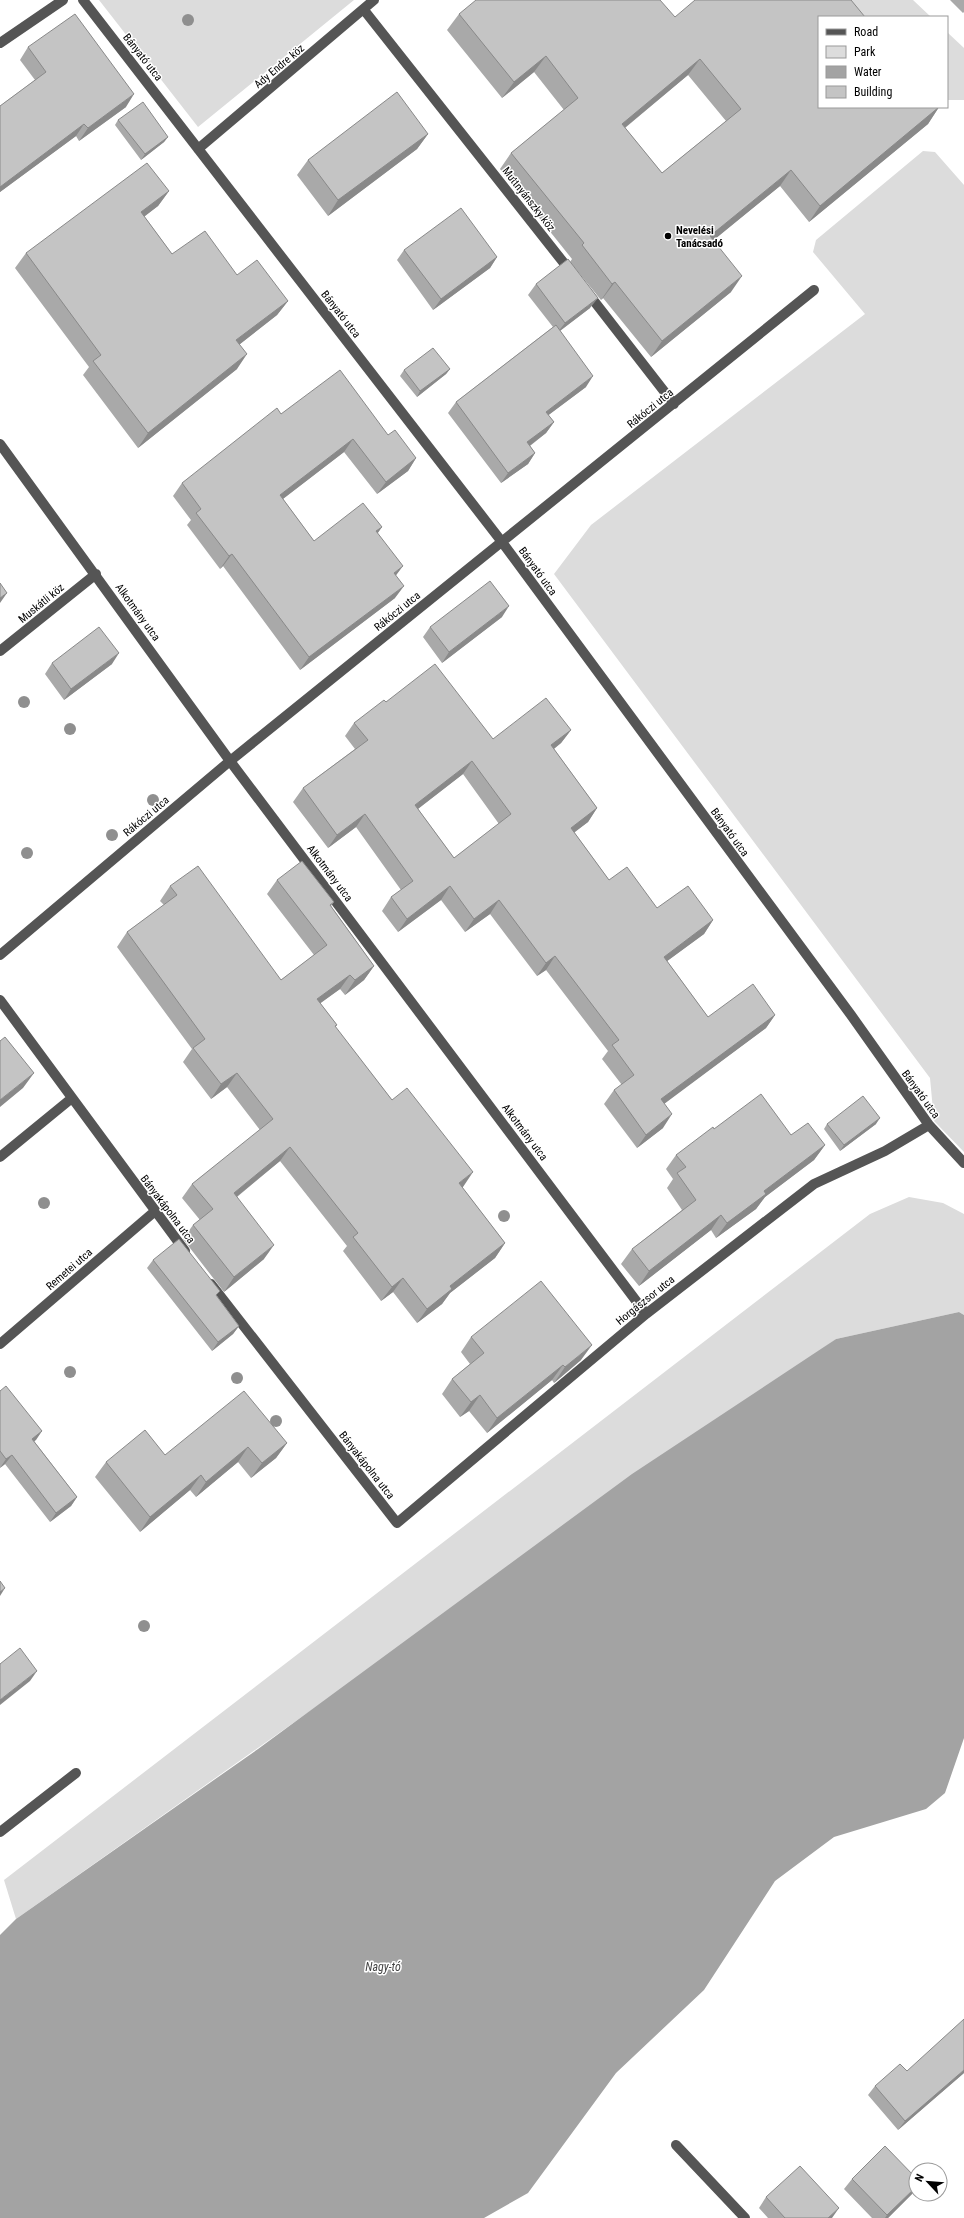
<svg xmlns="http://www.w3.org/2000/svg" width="964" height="2218" font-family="'Roboto Condensed',sans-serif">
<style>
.green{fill:#dcdcdc}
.water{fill:#a3a3a3}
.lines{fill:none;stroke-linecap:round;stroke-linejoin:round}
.minor{stroke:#555;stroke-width:10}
.tree{fill:#8f8f8f}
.wall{fill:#a9a9a9;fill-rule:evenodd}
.shaded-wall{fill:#898989}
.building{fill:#c4c4c4;stroke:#898989;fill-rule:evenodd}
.poi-dot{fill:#000;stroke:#fff;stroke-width:1.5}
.labels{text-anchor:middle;stroke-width:3;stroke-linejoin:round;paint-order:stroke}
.street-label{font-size:11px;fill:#000;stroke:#fff}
.poi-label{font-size:11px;font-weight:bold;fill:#000;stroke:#fff;text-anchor:start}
.water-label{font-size:12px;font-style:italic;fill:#444;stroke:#fff}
</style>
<rect width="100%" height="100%" fill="#fff"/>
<path class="green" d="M 99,0 L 354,0 L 198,127 Z
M 839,0 L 913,0 L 931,17 L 855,17 Z
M 947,32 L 964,48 L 964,100 L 947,100 Z
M 923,151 L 935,152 L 964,185 L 964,1152 L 934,1121 L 930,1078 L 554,574 L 591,525 L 865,314 L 813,252 L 816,240 Z
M 909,1197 L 943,1203 L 964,1214 L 964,1315 L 959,1312 L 836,1339 L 16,1919 L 4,1880 L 870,1214 Z"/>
<path class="water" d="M 959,1312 L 964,1315 L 964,1738 L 945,1793 L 926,1809 L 834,1837 L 775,1881 L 704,1990 L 616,2073 L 528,2193 L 484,2218 L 0,2218 L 0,1935 L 16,1919 L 258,1749 L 632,1474 L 836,1339 Z"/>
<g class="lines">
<path class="minor" d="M 83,0 L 502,542 L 851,1015 L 929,1125 L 964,1163
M 364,10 L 571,272
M 0,43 L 63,0
M 198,149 L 374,0
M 587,292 L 674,404
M 0,444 L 230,761 L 646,1314
M 0,651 L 96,574
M 0,955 L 230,761 L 814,290
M 0,1000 L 185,1251
M 0,1157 L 72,1098
M 211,1284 L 397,1523 L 646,1314 L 814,1184 L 885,1151 L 929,1125
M 0,1344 L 154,1212
M 0,1832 L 76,1773
M 676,2145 L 745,2218"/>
</g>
<g class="tree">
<circle cx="188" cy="20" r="6"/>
<circle cx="24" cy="702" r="6"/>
<circle cx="70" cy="729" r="6"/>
<circle cx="153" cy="800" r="6"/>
<circle cx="112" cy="835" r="6"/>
<circle cx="27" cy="853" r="6"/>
<circle cx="44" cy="1203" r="6"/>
<circle cx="504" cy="1216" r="6"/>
<circle cx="70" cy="1372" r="6"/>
<circle cx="237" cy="1378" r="6"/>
<circle cx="276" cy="1421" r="6"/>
<circle cx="144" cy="1626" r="6"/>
</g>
<path class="wall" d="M 950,0 L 964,0 L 964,12 L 963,13 Z
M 459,14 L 675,17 L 939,107 L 928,124 L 809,222 L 780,186 L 713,240 L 731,292 L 651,357 L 603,298 L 601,300 L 570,262 L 572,259 L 500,169 L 511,153 L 564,110 L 534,72 L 502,98 L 447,30 ZM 688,75 L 726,121 L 662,173 L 625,128 Z
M 28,47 L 126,107 L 79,141 L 76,136 L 0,192 L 0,106 L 35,80 L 20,60 Z
M 118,120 L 168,137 L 164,142 L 141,160 L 115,125 Z
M 428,134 L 417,149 L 328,216 L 297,175 L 308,160 Z
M 169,191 L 158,206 L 144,216 L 172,254 L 237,275 L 288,301 L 277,315 L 240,344 L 237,369 L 138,448 L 83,375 L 89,367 L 15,268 L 26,253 Z
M 404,250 L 497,257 L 490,268 L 433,310 L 397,260 Z
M 536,284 L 590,308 L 560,331 L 586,387 L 548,415 L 554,422 L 546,433 L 530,446 L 535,453 L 528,464 L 501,483 L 448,413 L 456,402 L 553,327 L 528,295 Z
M 450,369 L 446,374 L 417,397 L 400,376 L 404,370 Z
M 281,414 L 388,435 L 416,458 L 408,471 L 377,494 L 344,452 L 283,499 L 314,541 L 382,527 L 377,533 L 396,575 L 395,598 L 300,670 L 223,566 L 220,569 L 187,525 L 191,520 L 173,496 L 182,483 Z
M 502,617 L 442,663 L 423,637 L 430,627 Z
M 52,663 L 112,664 L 64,700 L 45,674 Z
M 386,702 L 493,739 L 571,730 L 561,743 L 554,749 L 597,808 L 588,822 L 574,832 L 609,880 L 657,908 L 713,920 L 704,934 L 667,961 L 708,1017 L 775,1015 L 766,1028 L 664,1103 L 663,1128 L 637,1148 L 604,1104 L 614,1090 L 622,1085 L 602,1059 L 608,1051 L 546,970 L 537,976 L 490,914 L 465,932 L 441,900 L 398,932 L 382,911 L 391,897 L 401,890 L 356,827 L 328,848 L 293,802 L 303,788 L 355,749 L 345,736 L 354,723 ZM 463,774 L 499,824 L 454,858 L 418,809 Z
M 277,880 L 334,902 L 331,906 L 374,966 L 364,980 L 345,995 L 340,989 L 320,1003 L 337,1025 L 335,1027 L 392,1100 L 462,1187 L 505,1243 L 495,1258 L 450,1293 L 442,1304 L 417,1323 L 393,1292 L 381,1301 L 343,1251 L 347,1246 L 280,1161 L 237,1197 L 264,1259 L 224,1292 L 183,1239 L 193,1225 L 200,1220 L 182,1198 L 192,1184 L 260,1130 L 227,1087 L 211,1099 L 183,1062 L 192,1049 L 117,947 L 127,932 L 164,905 L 160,901 L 170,886 L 281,980 L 314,955 L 267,894 Z
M 827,1124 L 876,1124 L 840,1151 L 824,1129 Z
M 714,1129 L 791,1135 L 825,1145 L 814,1160 L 765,1197 L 756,1209 L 716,1238 L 711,1230 L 639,1286 L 621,1264 L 632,1249 L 682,1210 L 667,1188 L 673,1179 L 666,1169 L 676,1155 Z
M 153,1260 L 217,1296 L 239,1326 L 233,1334 L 212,1351 L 147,1268 Z
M 471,1337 L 581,1360 L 554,1383 L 552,1380 L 487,1433 L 469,1411 L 460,1417 L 442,1394 L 452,1379 L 470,1364 L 461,1352 Z
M 0,1391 L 42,1431 L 34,1441 L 77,1497 L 71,1506 L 50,1522 L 5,1464 L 0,1468 Z
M 287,1443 L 276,1458 L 251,1478 L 238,1462 L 196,1497 L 190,1490 L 140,1532 L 95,1477 L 106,1462 L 165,1455 Z
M 964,2073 L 898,2130 L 868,2095 L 875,2086 Z
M 852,2179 L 913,2193 L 888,2218 L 872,2218 L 844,2189 Z
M 766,2197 L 832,2218 L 768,2218 L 759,2208 Z"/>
<path class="shaded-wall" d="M 546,56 L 534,72 L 502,98 L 514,82 Z
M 700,59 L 688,75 L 610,140 L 622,124 Z
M 134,94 L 126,107 L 79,141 L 88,128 Z
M 939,107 L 928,124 L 809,222 L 820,206 Z
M 84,124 L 76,136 L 0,192 L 0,187 Z
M 428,134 L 417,149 L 328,216 L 338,200 Z
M 168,137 L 164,142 L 141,160 L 145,154 Z
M 791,170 L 780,186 L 698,253 L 710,236 Z
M 169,191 L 158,206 L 131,227 L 141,212 Z
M 497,257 L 490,268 L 433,310 L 441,299 Z
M 742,276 L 731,292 L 651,357 L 662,341 Z
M 615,282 L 603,298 L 601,300 L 612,284 Z
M 598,298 L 590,308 L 557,333 L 565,323 Z
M 288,301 L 277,315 L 226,355 L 236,340 Z
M 247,354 L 237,369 L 138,448 L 148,433 Z
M 450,369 L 446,374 L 417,397 L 420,391 Z
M 593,376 L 586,387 L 538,423 L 546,412 Z
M 554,422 L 546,433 L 520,453 L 527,442 Z
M 353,439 L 344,452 L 271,508 L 280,495 Z
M 535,453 L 528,464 L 501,483 L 508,473 Z
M 416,458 L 408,471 L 377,494 L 386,482 Z
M 382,527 L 373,540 L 376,531 Z
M 232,554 L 223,566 L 220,569 L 229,556 Z
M 403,566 L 394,578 L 394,573 Z
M 404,586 L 395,598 L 300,670 L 309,657 Z
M 7,593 L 0,603 L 0,598 Z
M 509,606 L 502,617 L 442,663 L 449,652 Z
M 119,653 L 112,664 L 64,700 L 71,689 Z
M 571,730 L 561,743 L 542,758 L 551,745 Z
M 472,761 L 463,774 L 406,818 L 415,805 Z
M 597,808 L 588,822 L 562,842 L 571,828 Z
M 365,814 L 356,827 L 328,848 L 337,835 Z
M 450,886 L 441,900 L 398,932 L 407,919 Z
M 499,900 L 490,914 L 465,932 L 474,919 Z
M 713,920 L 704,934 L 655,970 L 664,957 Z
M 555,956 L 546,970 L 537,976 L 546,963 Z
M 374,966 L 364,980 L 345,995 L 355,980 Z
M 350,975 L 340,989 L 307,1013 L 317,999 Z
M 775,1015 L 766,1028 L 652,1113 L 661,1099 Z
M 34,1073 L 23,1088 L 0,1107 L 0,1100 Z
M 237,1073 L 227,1087 L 211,1099 L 221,1084 Z
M 672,1114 L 663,1128 L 637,1148 L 646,1135 Z
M 880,1118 L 876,1124 L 840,1151 L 844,1145 Z
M 825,1145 L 814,1160 L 765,1197 L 756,1209 L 716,1238 L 727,1223 L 764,1191 Z
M 290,1147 L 280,1161 L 224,1207 L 234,1193 Z
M 473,1172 L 463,1187 L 449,1197 L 459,1183 Z
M 721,1215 L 711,1230 L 639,1286 L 649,1271 Z
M 505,1243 L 495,1258 L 450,1293 L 442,1304 L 417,1323 L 427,1309 L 450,1286 Z
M 274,1245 L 264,1259 L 224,1292 L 234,1277 Z
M 403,1278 L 393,1292 L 381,1301 L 392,1287 Z
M 239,1326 L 233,1334 L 212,1351 L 218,1342 Z
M 592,1345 L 581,1360 L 554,1383 L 565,1367 Z
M 563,1365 L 552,1380 L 487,1433 L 497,1418 Z
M 480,1395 L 469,1411 L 460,1417 L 471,1402 Z
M 42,1431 L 36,1440 L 26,1448 L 32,1439 Z
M 287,1443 L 276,1458 L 251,1478 L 262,1463 Z
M 248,1447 L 238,1462 L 196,1497 L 206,1482 Z
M 12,1455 L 5,1464 L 0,1468 L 6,1459 Z
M 201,1475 L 190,1490 L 140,1532 L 150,1517 Z
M 77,1497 L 71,1506 L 50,1522 L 56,1513 Z
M 5,1588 L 0,1596 L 0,1592 Z
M 37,1671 L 30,1681 L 0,1705 L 0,1700 Z
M 964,2070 L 964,2073 L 898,2130 L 905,2121 Z
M 916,2187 L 916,2189 L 913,2193 L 888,2218 L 885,2218 L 887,2215 Z
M 839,2208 L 832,2218 L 828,2218 Z"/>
<path class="building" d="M 476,0 L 660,0 L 675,17 L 695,0 L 851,0 L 865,17 L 819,17 L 819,107 L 939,107 L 820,206 L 791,170 L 710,236 L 742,276 L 662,341 L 615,282 L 612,284 L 582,245 L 584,243 L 511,153 L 578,98 L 546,56 L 514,82 L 459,14 ZM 700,59 L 741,109 L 662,173 L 622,124 Z
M 75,14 L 134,94 L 88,128 L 84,124 L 0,187 L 0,106 L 46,72 L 28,47 Z
M 397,92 L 428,134 L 338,200 L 308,160 Z
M 143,102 L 168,137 L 145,154 L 118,120 Z
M 147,163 L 169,191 L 141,212 L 172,254 L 205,231 L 237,275 L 257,260 L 288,301 L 236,340 L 247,354 L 148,433 L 93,361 L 101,355 L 26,253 Z
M 461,208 L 497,257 L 441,299 L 404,250 Z
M 568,259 L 598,298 L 565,323 L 536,284 Z
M 556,325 L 593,376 L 546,412 L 554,422 L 527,442 L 535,453 L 508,473 L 456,402 Z
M 433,348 L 450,369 L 420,391 L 404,370 Z
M 340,370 L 388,435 L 395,430 L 416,458 L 386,482 L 353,439 L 280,495 L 314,541 L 363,503 L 382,527 L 376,531 L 403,566 L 394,573 L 404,586 L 309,657 L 232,554 L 229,556 L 196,513 L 201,509 L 182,483 L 277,408 L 281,414 Z
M 490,581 L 509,606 L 449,652 L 430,627 Z
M 0,583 L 7,593 L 0,598 Z
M 99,627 L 119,653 L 71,689 L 52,663 Z
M 435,664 L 493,739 L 546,698 L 571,730 L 551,745 L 597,808 L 571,828 L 609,880 L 627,867 L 657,908 L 688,886 L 713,920 L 664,957 L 708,1017 L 753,984 L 775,1015 L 661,1099 L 672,1114 L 646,1135 L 614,1090 L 634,1075 L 612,1045 L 619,1040 L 555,956 L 546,963 L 499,900 L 474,919 L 450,886 L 407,919 L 391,897 L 413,881 L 365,814 L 337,835 L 303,788 L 368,740 L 354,723 L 384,700 L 386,702 ZM 472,761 L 511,814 L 454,858 L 415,805 Z
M 302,861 L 334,902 L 330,905 L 374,966 L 355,980 L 350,975 L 317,999 L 337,1025 L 335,1026 L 392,1100 L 407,1088 L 473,1172 L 459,1183 L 505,1243 L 450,1286 L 452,1289 L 427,1309 L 403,1278 L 392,1287 L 353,1237 L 358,1233 L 290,1147 L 234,1193 L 274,1245 L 234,1277 L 193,1225 L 213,1209 L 192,1184 L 273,1119 L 237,1073 L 221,1084 L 193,1048 L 205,1039 L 127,932 L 177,895 L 170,886 L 198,866 L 281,980 L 327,945 L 277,880 Z
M 5,1037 L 34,1073 L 0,1100 L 0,1041 Z
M 761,1094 L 791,1135 L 808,1123 L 825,1145 L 764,1191 L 766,1194 L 727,1223 L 721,1215 L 649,1271 L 632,1249 L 696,1200 L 677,1173 L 686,1167 L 676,1155 L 713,1127 L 714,1129 Z
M 863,1096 L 880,1118 L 844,1145 L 827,1124 Z
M 179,1239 L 220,1291 L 216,1295 L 239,1326 L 218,1342 L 153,1260 Z
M 541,1281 L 592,1345 L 565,1367 L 563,1365 L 497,1418 L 480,1395 L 471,1402 L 452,1379 L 484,1353 L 471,1337 Z
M 6,1386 L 42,1431 L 32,1439 L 77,1497 L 56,1513 L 12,1455 L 6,1459 L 0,1451 L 0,1391 Z
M 244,1391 L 287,1443 L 262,1463 L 248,1447 L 206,1482 L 201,1475 L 150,1517 L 106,1462 L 145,1430 L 165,1455 Z
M 0,1581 L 5,1588 L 0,1592 Z
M 20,1648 L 37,1671 L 0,1700 L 0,1664 Z
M 964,2019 L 964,2070 L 905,2121 L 875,2086 L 900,2064 L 907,2071 Z
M 885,2146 L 916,2178 L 916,2187 L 887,2215 L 852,2179 Z
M 800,2166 L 839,2208 L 828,2218 L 785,2218 L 766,2197 Z"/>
<circle class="poi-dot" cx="668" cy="236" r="4"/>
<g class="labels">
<g class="street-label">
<text transform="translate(143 57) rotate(52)" y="4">Bányató utca</text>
<text transform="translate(279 66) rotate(-40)" y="4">Ady Endre köz</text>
<text transform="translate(529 199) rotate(52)" y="4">Muttnyánszky köz</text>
<text transform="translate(341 314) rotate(52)" y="4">Bányató utca</text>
<text transform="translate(650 408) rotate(-39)" y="4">Rákóczi utca</text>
<text transform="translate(538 571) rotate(54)" y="4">Bányató utca</text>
<text transform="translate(41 603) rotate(-39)" y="4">Muskátli köz</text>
<text transform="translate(397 611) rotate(-39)" y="4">Rákóczi utca</text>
<text transform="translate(138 612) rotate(54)" y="4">Alkotmány utca</text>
<text transform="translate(146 816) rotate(-40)" y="4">Rákóczi utca</text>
<text transform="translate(730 832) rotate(54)" y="4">Bányató utca</text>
<text transform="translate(330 873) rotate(53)" y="4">Alkotmány utca</text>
<text transform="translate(921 1094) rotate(54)" y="4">Bányató utca</text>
<text transform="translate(525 1132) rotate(53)" y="4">Alkotmány utca</text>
<text transform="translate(168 1209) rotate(53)" y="4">Bányakápolna utca</text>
<text transform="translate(69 1269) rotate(-41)" y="4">Remetei utca</text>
<text transform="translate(645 1300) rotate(-39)" y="4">Horgászsor utca</text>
<text transform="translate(367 1465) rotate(52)" y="4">Bányakápolna utca</text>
</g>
<g class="poi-label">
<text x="676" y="234">Nevelési<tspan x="676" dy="13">Tanácsadó</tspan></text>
</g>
<g class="water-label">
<text x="383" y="1971">Nagy-tó</text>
</g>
</g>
<rect x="818" y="16" width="130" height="92" fill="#ffffff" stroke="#999999"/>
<rect x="826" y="29" width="20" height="6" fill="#555555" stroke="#999999"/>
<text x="854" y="36" font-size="12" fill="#000000">Road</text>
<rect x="826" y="46" width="20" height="12" fill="#dcdcdc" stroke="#999999"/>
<text x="854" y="56" font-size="12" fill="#000000">Park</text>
<rect x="826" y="66" width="20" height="12" fill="#a3a3a3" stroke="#999999"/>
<text x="854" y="76" font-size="12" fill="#000000">Water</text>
<rect x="826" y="86" width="20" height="12" fill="#c4c4c4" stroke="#999999"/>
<text x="854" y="96" font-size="12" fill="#000000">Building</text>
<g transform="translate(928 2182) rotate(296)"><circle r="19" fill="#ffffff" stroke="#999999"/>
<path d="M0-3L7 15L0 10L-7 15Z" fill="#000000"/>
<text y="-6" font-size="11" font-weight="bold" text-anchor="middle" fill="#000000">N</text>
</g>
</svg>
